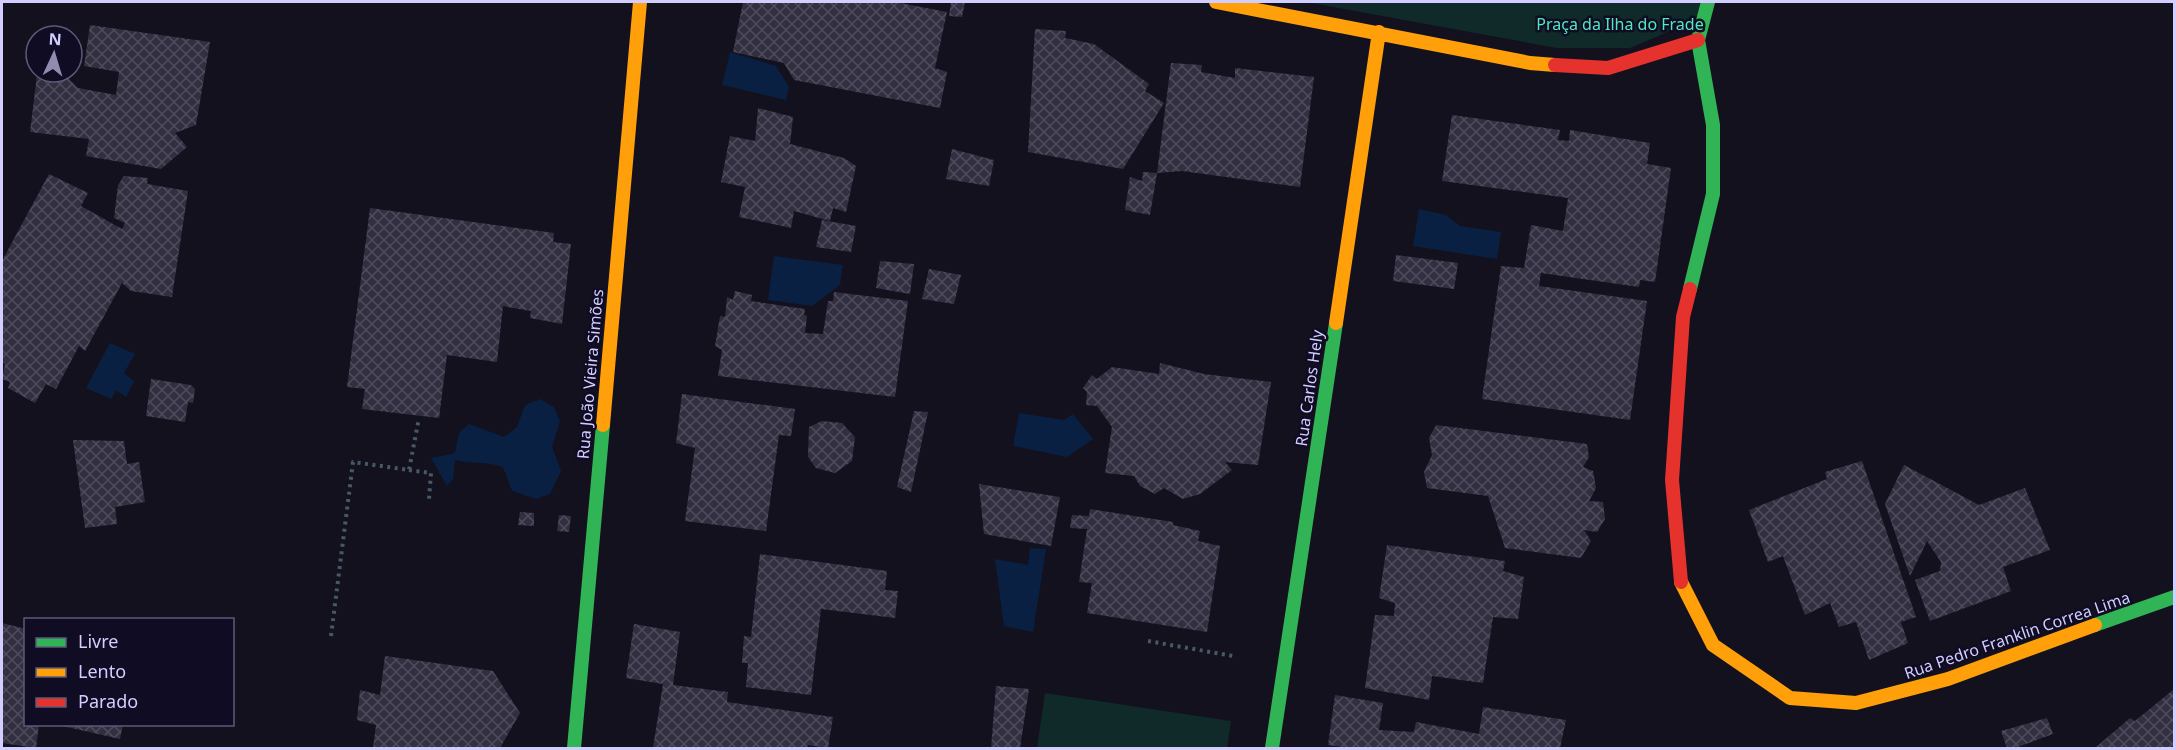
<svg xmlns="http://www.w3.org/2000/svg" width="2176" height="750" font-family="'Noto Sans',sans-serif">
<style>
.green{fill:#102a29}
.water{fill:#092042}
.building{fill:url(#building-cross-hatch)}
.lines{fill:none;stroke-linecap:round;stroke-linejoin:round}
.path{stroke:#475867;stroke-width:4;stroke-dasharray:3 4.5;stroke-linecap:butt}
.fast{stroke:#30b455;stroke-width:14}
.slow{stroke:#ff9f0a;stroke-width:14}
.jam{stroke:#e5322d;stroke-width:14}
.labels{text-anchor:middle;stroke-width:5;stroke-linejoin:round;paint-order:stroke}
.park-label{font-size:16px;fill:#51e8be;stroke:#0f0c23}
.street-label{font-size:16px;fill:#d2ceff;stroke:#0f0c23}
</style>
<defs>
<pattern id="building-cross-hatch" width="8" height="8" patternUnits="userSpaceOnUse" patternTransform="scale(1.5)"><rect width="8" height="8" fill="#312f40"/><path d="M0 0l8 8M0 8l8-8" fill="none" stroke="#4e4c5d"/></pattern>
</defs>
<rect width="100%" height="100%" fill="#13111e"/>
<path class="green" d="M 1306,2 L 1717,2 L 1684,25 L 1630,48 L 1557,48 Z
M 1045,693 L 1231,721 L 1227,748 L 1037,748 Z"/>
<path class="water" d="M 730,52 L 776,66 L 789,87 L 786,100 L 722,85 Z
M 1419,209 L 1446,215 L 1460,226 L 1501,232 L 1497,259 L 1413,246 Z
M 774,256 L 843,265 L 840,285 L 812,306 L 768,300 Z
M 110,343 L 135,354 L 124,373 L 134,381 L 126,397 L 116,390 L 111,399 L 86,388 Z
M 540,399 L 554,407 L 560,421 L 552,447 L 561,471 L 550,494 L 536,499 L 512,491 L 503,467 C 487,461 471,464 455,460 L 453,479 L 447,486 L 431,458 L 455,453 L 459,433 L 469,424 L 504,437 L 517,427 L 525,405 Z
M 1019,413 L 1064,420 L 1073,414 L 1093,439 L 1067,457 L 1013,446 Z
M 1030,548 L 1046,549 L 1033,632 L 1004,626 L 995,559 L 1028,565 Z"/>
<path class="building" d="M 743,2 L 895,2 L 947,12 L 935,68 L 947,72 L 940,108 L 794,80 L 784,63 L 733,52 Z
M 951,2 L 965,2 L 962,17 L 949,16 Z
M 90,25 L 210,42 L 196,125 L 175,133 L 187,147 L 161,169 L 86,156 L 89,139 L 30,132 L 37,75 L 68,78 L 78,88 L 116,95 L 119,72 L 84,66 Z
M 1035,29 L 1066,31 L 1065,38 L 1094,44 L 1149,84 L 1145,91 L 1164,103 L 1123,169 L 1028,152 Z
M 1171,63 L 1202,65 L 1201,72 L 1235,78 L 1235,68 L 1314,77 L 1300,187 L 1182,171 L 1157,173 Z
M 758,108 L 793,117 L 790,144 L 844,158 L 856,166 L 846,212 L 833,208 L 830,221 L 794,211 L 791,228 L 739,217 L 745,187 L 721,182 L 730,136 L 755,141 Z
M 1452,115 L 1560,130 L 1558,140 L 1569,141 L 1570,130 L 1650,143 L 1647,164 L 1671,168 L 1655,282 L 1640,280 L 1639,287 L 1541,273 L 1539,286 L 1647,301 L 1630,420 L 1482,399 L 1501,266 L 1524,268 L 1531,225 L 1563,231 L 1568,198 L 1442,181 Z
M 952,149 L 994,160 L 989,186 L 946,179 Z
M 1143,172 L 1157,173 L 1150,215 L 1125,210 L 1130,177 L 1142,181 Z
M 49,174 L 88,193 L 81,206 L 122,229 L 125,223 L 114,218 L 118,185 L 124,176 L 148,178 L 147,184 L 188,191 L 172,297 L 131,291 L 122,283 L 85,351 L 79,346 L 56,389 L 46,384 L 35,403 L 8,388 L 10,382 L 2,379 L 5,364 L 2,362 L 2,261 Z
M 370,208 L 554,233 L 553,242 L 571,244 L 562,324 L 530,318 L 531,311 L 503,306 L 497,362 L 447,355 L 439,418 L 362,409 L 365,389 L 347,387 Z
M 822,220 L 856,226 L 851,252 L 816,247 Z
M 1396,255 L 1458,263 L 1454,289 L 1393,281 Z
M 880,261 L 914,264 L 910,294 L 876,288 Z
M 929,269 L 961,275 L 954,304 L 922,299 Z
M 735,291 L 752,295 L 751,301 L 805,309 L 804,315 L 807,316 L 805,333 L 823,334 L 828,301 L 833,301 L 834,292 L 908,301 L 895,397 L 718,376 L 722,350 L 715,346 L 720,316 L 725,317 L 727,297 L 733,300 Z
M 1160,363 L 1204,374 L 1271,382 L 1258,465 L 1225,462 L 1232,470 L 1200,494 L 1183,499 L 1164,488 L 1155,494 L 1140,486 L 1134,476 L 1105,473 L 1112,427 L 1097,406 L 1086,405 L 1087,392 L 1083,388 L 1092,375 L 1097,379 L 1112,367 L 1159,374 Z
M 151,379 L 191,385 L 195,389 L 193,403 L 188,402 L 185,422 L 146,416 Z
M 682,394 L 795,409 L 791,436 L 779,435 L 766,531 L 685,521 L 695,448 L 676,443 Z
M 914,411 L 928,412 L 911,492 L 897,487 Z
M 822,421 L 842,423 L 855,437 L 852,461 L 835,473 L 816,468 L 808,457 L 809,427 Z
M 1436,425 L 1587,444 L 1589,457 L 1583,467 L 1593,471 L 1596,488 L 1589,501 L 1603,502 L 1605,519 L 1597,532 L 1584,530 L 1591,541 L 1581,558 L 1505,548 L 1488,496 L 1427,488 L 1424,472 L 1432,455 L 1429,438 Z
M 73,440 L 124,441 L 127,464 L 139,462 L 145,502 L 115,507 L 117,524 L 85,528 Z
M 1862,461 L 1916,617 L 1901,622 L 1908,643 L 1869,660 L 1856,622 L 1839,627 L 1830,603 L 1805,615 L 1783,556 L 1768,562 L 1749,510 L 1827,479 L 1825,472 Z
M 1904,465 L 1979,505 L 2025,488 L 2050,550 L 2003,567 L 2011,591 L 1930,621 L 1915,580 L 1940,571 L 1941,562 L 1927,541 L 1910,576 L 1885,504 Z
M 979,484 L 1060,497 L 1051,546 L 984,534 Z
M 1090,509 L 1173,522 L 1173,525 L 1200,531 L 1198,541 L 1220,546 L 1207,632 L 1087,613 L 1092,583 L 1079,582 L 1087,529 L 1070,528 L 1072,515 L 1089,516 Z
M 520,512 L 534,513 L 534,526 L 518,525 Z
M 559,515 L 571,516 L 569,532 L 557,531 Z
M 1387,545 L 1505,561 L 1503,571 L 1524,577 L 1518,619 L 1493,617 L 1483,683 L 1432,676 L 1429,700 L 1365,688 L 1375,615 L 1394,616 L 1395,603 L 1379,598 Z
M 760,554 L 887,571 L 885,590 L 898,591 L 895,618 L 821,609 L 811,695 L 746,687 L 748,663 L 742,663 L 744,636 L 751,637 Z
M 2,623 L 26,629 L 26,724 L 39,724 L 36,748 L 2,743 Z
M 634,624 L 680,632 L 673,685 L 728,692 L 727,702 L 833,717 L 828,748 L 808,745 L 807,748 L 653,748 L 663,684 L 626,678 Z
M 385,656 L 493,671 L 520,713 L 500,748 L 373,748 L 376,725 L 357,720 L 360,690 L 380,695 Z
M 996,686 L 1029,689 L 1020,748 L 991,748 Z
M 2174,689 L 2174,748 L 2095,748 L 2130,718 L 2135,721 Z
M 1335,695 L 1383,703 L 1379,730 L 1414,732 L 1416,722 L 1479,734 L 1483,707 L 1566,720 L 1560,748 L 1350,748 L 1328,745 Z
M 2047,718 L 2053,734 L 2015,748 L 2007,748 L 2001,731 Z
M 54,724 L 123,724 L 120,739 Z"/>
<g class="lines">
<path class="path" d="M 409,470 L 431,473 L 429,499
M 331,636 L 353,462 L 409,470 L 419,418
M 1148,641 L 1233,656"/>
<path class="fast" d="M 1690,289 L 1713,194 L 1713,125 L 1698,40 L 1708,2
M 2095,625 L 2174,597
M 574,748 L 603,425
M 1272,748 L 1336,323"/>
<path class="slow" d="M 1216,2 L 1530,63 L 1555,65
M 1336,323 L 1379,32
M 603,425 L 640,2
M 1681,582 L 1713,645 L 1790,698 L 1856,703 L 1948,679 L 2095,625"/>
<path class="jam" d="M 1555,65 L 1608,68 L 1698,40
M 1681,582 L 1672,480 L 1683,317 L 1690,289"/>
</g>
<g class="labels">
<g class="park-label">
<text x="1620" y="30">Praça da Ilha do Frade</text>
</g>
<g class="street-label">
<text transform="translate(590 374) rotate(-85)" y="6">Rua João Vieira Simões</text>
<text transform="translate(1309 388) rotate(-82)" y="6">Rua Carlos Hely</text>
<text transform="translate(2017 635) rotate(-19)" y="6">Rua Pedro Franklin Correa Lima</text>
</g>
</g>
<rect width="2176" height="750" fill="none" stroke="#d2ceff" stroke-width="6"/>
<rect x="24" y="618" width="210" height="108" fill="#0f0c23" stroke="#5d5a7b" stroke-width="1.5"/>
<rect x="36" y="638" width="30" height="9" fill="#30b455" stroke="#5d5a7b" stroke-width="1.5"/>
<text x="78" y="648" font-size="18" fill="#d2ceff">Livre</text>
<rect x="36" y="668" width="30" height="9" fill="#ff9f0a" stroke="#5d5a7b" stroke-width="1.5"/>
<text x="78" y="678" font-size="18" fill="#d2ceff">Lento</text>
<rect x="36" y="698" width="30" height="9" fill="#e5322d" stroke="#5d5a7b" stroke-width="1.5"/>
<text x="78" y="708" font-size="18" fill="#d2ceff">Parado</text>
<g transform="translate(54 54) rotate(4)"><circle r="28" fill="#0f0c23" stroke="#5d5a7b" stroke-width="1.5"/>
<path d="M0-4.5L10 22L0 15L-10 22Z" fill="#8f8cb0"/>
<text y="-9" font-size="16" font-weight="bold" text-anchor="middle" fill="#d2ceff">N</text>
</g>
</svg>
